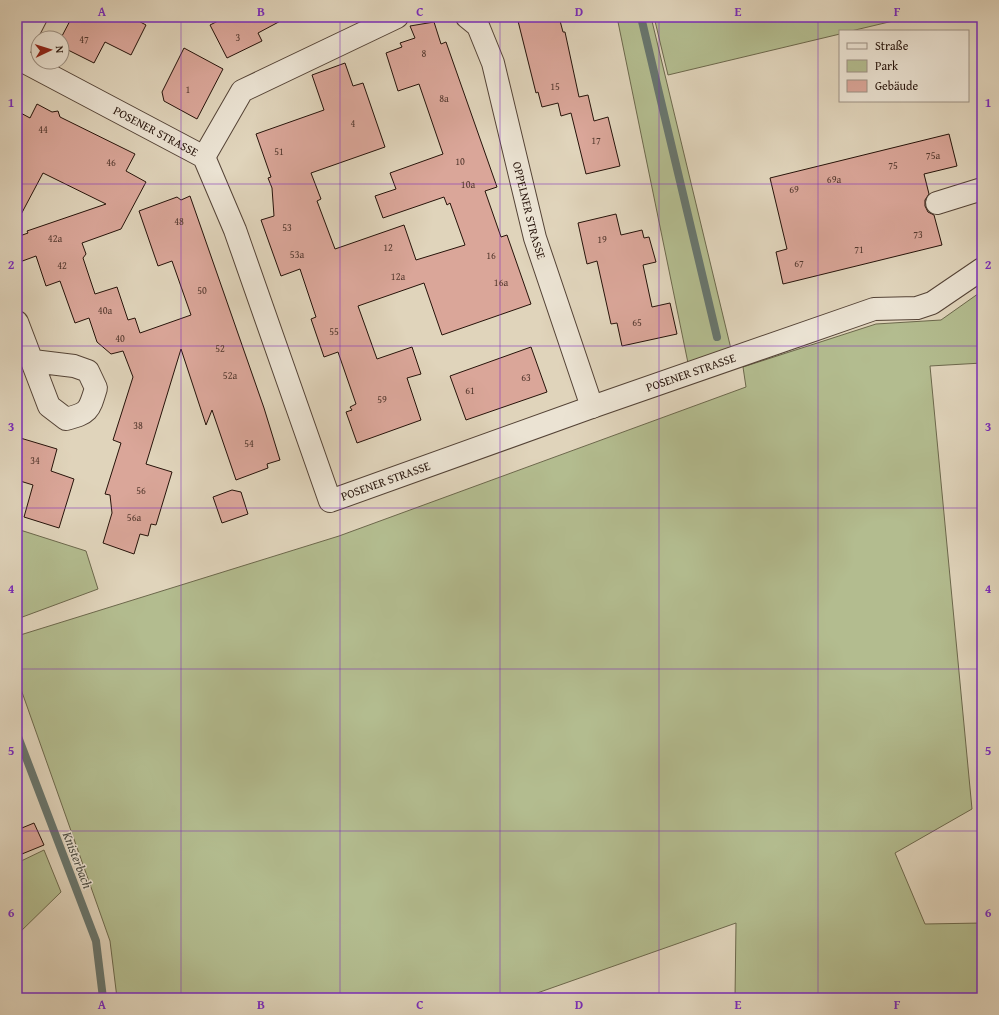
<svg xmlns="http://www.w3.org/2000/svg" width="999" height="1015" font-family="'Gentium Book Plus',serif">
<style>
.green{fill:#b3bc8f;stroke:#6c684c}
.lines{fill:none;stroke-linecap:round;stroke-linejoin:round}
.stream{stroke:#68766e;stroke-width:8}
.building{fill:#daa699;stroke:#26130a}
.minor-casing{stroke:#544336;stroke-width:24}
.minor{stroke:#ebe3d3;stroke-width:22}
.grid{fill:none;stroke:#7b2cbf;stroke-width:1;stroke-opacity:0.55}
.labels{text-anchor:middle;stroke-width:3;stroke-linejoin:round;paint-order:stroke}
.number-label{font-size:10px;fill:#53382e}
.street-label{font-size:12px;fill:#26130a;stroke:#ebe3d3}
.water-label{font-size:13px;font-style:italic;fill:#4c4d44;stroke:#ebe3d3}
.neatline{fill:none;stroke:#7b2cbf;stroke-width:1.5}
.grid-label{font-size:13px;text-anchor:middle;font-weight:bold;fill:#7b2cbf}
</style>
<rect width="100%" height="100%" fill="#e0d4bb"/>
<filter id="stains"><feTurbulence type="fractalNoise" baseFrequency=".005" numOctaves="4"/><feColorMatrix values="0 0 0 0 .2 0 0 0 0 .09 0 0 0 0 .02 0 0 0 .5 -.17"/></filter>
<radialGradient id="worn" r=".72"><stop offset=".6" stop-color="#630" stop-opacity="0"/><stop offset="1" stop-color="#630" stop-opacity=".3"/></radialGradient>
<path class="green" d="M 617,17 L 651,17 L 731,349 L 688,363 Z
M 654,17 L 910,17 L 851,31 L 840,31 L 840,34 L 668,75 Z
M 982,291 L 982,363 L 930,366 L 972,809 L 895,853 L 925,924 L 982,923 L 982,998 L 735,998 L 736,923 L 523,998 L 117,998 L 110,941 L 17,678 L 17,636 L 339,536 L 746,387 L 743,367 L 876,324 L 941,320 Z
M 17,529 L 86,551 L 98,589 L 17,619 Z
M 44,850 L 61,892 L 17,935 L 17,863 Z"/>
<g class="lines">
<path class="stream" d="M 641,17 L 717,337
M 17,734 L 96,941 L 103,998"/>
</g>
<path class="building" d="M 72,17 L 131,17 L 146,25 L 131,55 L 105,42 L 94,63 L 62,47 L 62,36 Z
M 226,17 L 288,17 L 258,33 L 262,41 L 227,58 L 210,25 Z
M 517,17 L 559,17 L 563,32 L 565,32 L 579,97 L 588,95 L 594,121 L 608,117 L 620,166 L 586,174 L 571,113 L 561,116 L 558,103 L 542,107 L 538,92 L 536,93 Z
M 434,22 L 441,44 L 446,42 L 497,187 L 485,191 L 501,237 L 507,235 L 531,304 L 442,335 L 424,283 L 358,306 L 377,359 L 412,347 L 421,374 L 407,378 L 421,420 L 357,443 L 346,412 L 352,410 L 350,407 L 356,404 L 338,352 L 324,357 L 311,319 L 316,317 L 300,269 L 281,276 L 261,220 L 274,216 L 272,188 L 268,178 L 271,177 L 256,134 L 324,110 L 312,75 L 345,63 L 353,86 L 363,83 L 385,147 L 311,173 L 321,199 L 317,201 L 335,249 L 404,225 L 416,260 L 465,245 L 450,203 L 447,205 L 444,197 L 383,218 L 375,196 L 396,189 L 390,173 L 443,154 L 419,84 L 398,91 L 386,53 L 402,47 L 400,43 L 415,38 L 410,26 Z
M 184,48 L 223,69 L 197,119 L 164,101 L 162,92 Z
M 37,104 L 52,112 L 58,111 L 60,117 L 135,154 L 126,171 L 146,182 L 121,229 L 82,243 L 86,254 L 83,258 L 95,294 L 117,287 L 128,320 L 135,318 L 140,333 L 191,315 L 172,261 L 158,266 L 139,211 L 177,197 L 181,200 L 190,196 L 264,408 L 280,460 L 267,464 L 268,468 L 236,480 L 212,410 L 206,425 L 181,349 L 146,464 L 172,472 L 156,525 L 151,524 L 148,536 L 140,534 L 134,554 L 103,543 L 112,513 L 110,495 L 105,494 L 121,443 L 113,440 L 133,377 L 123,351 L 111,354 L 97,342 L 89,318 L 75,323 L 60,281 L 46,286 L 36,256 L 17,263 L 17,237 L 28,233 L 27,231 L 106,204 L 43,173 L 17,222 L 17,111 L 30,118 Z
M 949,134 L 957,166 L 924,174 L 929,194 L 925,200 L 925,206 L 928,212 L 934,215 L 942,245 L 783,284 L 776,252 L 787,249 L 770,178 Z
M 616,214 L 621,235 L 642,230 L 644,238 L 649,237 L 656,262 L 643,265 L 652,307 L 670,303 L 677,334 L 622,346 L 617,323 L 611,324 L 597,261 L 587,264 L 578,223 Z
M 531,347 L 547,392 L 466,420 L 450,376 Z
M 17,437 L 57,449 L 51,471 L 74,479 L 59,528 L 24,517 L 33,485 L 17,480 Z
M 232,490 L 241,492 L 248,514 L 222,523 L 213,497 Z
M 34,823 L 44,845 L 17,856 L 17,830 Z"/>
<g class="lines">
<defs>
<g id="minor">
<path id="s1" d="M 467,17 L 478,26 L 493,63 L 535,238 L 592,407"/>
<path d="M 17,54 L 36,17"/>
<path id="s2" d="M 17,58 L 204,157 L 235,230 L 330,501 L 592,407 L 874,309 L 917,308 L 932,303 L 982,269"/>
<path d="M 204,157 L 242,91 L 397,17"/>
<path d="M 937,203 L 982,189"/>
<path d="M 17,322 L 49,406 L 66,419 C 89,413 89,411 96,388 L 88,371 L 74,366 L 33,361"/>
</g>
</defs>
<use href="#minor" class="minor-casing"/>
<use href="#minor" class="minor"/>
</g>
<path class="grid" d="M 181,17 L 181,998M 340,17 L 340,998M 500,17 L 500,998M 659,17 L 659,998M 818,17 L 818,998M 17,184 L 982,184M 17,346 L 982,346M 17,508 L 982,508M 17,669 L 982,669M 17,831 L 982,831"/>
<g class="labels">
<g class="number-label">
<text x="238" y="41">3</text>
<text x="84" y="43">47</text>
<text x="424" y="57">8</text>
<text x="555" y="90">15</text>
<text x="188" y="93">1</text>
<text x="444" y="102">8a</text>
<text x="353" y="127">4</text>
<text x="43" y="133">44</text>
<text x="596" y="144">17</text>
<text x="279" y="155">51</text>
<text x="933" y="159">75a</text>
<text x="460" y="165">10</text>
<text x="111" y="166">46</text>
<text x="893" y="169">75</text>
<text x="834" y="183">69a</text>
<text x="468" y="188">10a</text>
<text x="794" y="193">69</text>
<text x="179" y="225">48</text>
<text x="287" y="231">53</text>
<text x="918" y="238">73</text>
<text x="55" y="242">42a</text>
<text x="602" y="243">19</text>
<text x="388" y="251">12</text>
<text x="859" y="253">71</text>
<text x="297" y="258">53a</text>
<text x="491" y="259">16</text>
<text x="799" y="267">67</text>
<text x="62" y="269">42</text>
<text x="398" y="280">12a</text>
<text x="501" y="286">16a</text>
<text x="202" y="294">50</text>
<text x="105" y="314">40a</text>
<text x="637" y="326">65</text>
<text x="334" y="335">55</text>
<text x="120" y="342">40</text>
<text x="220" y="352">52</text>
<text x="230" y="379">52a</text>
<text x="526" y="381">63</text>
<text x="470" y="394">61</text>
<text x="382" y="403">59</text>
<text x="138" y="429">38</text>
<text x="249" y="447">54</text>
<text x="35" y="464">34</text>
<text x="141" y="494">56</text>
<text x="134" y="521">56a</text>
</g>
<g class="street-label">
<text dy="4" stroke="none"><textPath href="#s2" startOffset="157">POSENER STRASSE</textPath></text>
<text dy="4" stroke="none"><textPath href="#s1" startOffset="206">OPPELNER STRASSE</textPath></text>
<text dy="4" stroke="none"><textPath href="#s2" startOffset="961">POSENER STRASSE</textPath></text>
<text dy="4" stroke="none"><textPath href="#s2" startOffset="637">POSENER STRASSE</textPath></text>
</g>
<g class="water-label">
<text transform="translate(78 860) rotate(69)" y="5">Knisterbach</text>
</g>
</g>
<rect width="999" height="1015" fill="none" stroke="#e0d4bb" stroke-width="44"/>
<rect x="839" y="30" width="130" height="72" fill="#ebe3d3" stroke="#9c9083"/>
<rect x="847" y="43" width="20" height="6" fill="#ebe3d3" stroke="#9c9083"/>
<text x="875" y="50" font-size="12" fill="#26130a">Straße</text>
<rect x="847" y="60" width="20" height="12" fill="#b3bc8f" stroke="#9c9083"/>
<text x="875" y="70" font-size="12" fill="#26130a">Park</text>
<rect x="847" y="80" width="20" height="12" fill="#daa699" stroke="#9c9083"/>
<text x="875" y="90" font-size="12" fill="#26130a">Gebäude</text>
<g transform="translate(50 50) rotate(86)"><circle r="19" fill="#ebe3d3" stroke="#9c9083"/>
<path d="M0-3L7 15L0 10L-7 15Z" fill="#8f2418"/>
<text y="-6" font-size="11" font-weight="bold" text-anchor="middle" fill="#26130a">N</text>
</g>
<rect x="22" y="22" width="955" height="971" class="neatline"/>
<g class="grid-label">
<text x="102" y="16">A</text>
<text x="261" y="16">B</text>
<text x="420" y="16">C</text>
<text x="579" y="16">D</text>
<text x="738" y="16">E</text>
<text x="897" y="16">F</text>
<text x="11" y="107">1</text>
<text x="988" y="107">1</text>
<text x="11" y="269">2</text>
<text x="988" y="269">2</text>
<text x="11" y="431">3</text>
<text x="988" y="431">3</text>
<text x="11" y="593">4</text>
<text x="988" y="593">4</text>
<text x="11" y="755">5</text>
<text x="988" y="755">5</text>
<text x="11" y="917">6</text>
<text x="988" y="917">6</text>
<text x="102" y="1009">A</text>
<text x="261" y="1009">B</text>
<text x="420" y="1009">C</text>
<text x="579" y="1009">D</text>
<text x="738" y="1009">E</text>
<text x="897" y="1009">F</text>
</g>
<rect width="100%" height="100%" filter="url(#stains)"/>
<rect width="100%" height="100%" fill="url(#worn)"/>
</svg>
